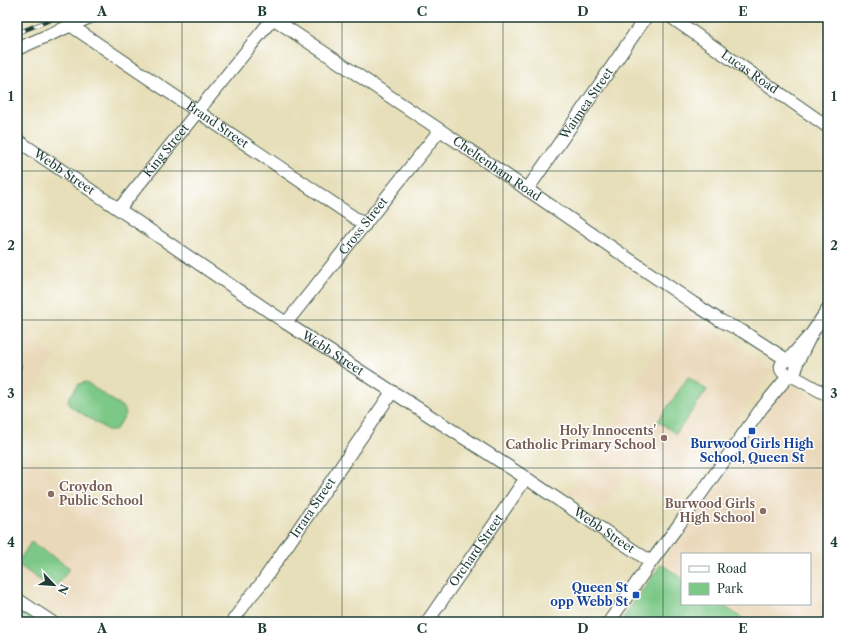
<svg xmlns="http://www.w3.org/2000/svg" width="845" height="639" font-family="'Libre Caslon Text',serif">
<style>
.built{fill:#ead8ba}
.green{fill:#7cc886;stroke:#4e825d}
.lines{fill:none;stroke-linecap:round;stroke-linejoin:round}
.minor-casing{stroke:#3d5548;stroke-width:14}
.minor{stroke:#fff;stroke-width:12}
.rail-casing{stroke:#1f3d34;stroke-width:4.5}
.rail{stroke:#fff;stroke-width:3;stroke-dasharray:9;stroke-linecap:butt}
.grid{fill:none;stroke:#1f3d34;stroke-width:1;stroke-opacity:0.55}
.transit-dot{fill:#1a4fb4;stroke:#fff;stroke-width:1.5}
.education-dot{fill:#8d6e63;stroke:#fff;stroke-width:1.5}
.labels{text-anchor:middle;stroke-width:3;stroke-linejoin:round;paint-order:stroke}
.street-label{font-size:12px;fill:#1f3d34;stroke:#fff}
.education-label{font-size:12px;font-weight:bold;fill:#785e54;stroke:#fff;text-anchor:end}
.transit-label{font-size:12px;font-weight:bold;fill:#164399;stroke:#fff}
.neatline{fill:none;stroke:#1f3d34;stroke-width:1.5}
.grid-label{font-size:13px;text-anchor:middle;font-weight:bold;fill:#1f3d34}
</style>
<rect width="100%" height="100%" fill="#fff"/>
<filter id="ink" filterUnits="userSpaceOnUse"><feTurbulence type="fractalNoise" baseFrequency=".025" numOctaves="2"/><feDisplacementMap in="SourceGraphic" scale="8" xChannelSelector="R" yChannelSelector="G"/><feConvolveMatrix kernelMatrix="1 2 1 2 8 2 1 2 1" color-interpolation-filters="sRGB"/></filter>
<filter id="wash" filterUnits="userSpaceOnUse"><feTurbulence type="fractalNoise" baseFrequency=".012" numOctaves="4" result="noise"/><feDisplacementMap in="SourceGraphic" scale="16" xChannelSelector="R" yChannelSelector="G"/><feGaussianBlur stdDeviation="0.9" result="paint"/><feColorMatrix in="noise" values="0 0 0 0 0 0 0 0 0 0 0 0 0 0 0 0 0 1.4 0 .05"/><feComposite in="paint" operator="in"/></filter>
<g filter="url(#wash)">
<rect width="100%" height="100%" fill="#e7dfb9"/>
<path class="built" d="M 684,310 L 772,370 L 676,507 L 627,473 L 599,513 L 568,492 L 628,403 L 623,400 Z
M 17,330 L 56,356 L 17,413 Z
M 788,382 L 828,409 L 828,622 L 748,622 L 721,604 L 810,604 L 810,554 L 682,554 L 682,578 L 661,564 L 730,468 Z
M 17,449 L 152,540 L 96,622 L 71,622 L 17,585 Z"/>
<path class="green" d="M 17,364 L 25,369 L 17,381 Z
M 688,377 L 707,390 L 676,434 L 658,421 Z
M 86,382 L 124,408 L 126,414 L 115,431 L 109,431 L 70,406 L 68,399 L 79,384 Z
M 31,542 L 70,568 L 54,590 L 17,564 Z
M 661,564 L 682,578 L 682,604 L 721,604 L 748,622 L 620,622 Z
M 17,602 L 47,622 L 17,622 Z"/>
</g>
<g filter="url(#ink)">
<g class="lines">
<defs>
<g id="minor">
<path id="s1" d="M 271,17 L 440,130 L 693,303 L 721,321 L 742,331 L 787,360"/>
<path id="s2" d="M 671,17 L 828,127"/>
<path id="s3" d="M 70,25 L 365,225"/>
<path d="M 17,49 L 90,17"/>
<path id="s4" d="M 17,140 L 286,323 L 526,478 L 651,562"/>
<path id="s5" d="M 527,190 L 646,17"/>
<path id="s6" d="M 119,209 L 273,18"/>
<path id="s7" d="M 286,323 L 440,130"/>
<path d="M 812,333 L 788,360 C 777,363 779,374 790,375 C 795,373 797,370 796,365 L 812,333 L 828,309"/>
<path d="M 790,375 C 803,381 815,389 828,395"/>
<path d="M 17,599 L 52,622"/>
<path id="s8" d="M 232,622 L 249,598 L 261,584 L 392,392"/>
<path id="s9" d="M 427,622 L 526,478"/>
<path d="M 609,622 L 651,562 L 678,526 L 761,409 L 789,375"/>
</g>
</defs>
<use href="#minor" class="minor-casing"/>
<use href="#minor" class="minor"/>
<defs>
<path id="rail" d="M 17,19 L 23,17
M 17,33 L 58,17"/>
</defs>
<use href="#rail" class="rail-casing"/>
<use href="#rail" class="rail"/>
</g>
</g>
<path class="grid" d="M 182,17 L 182,622M 342,17 L 342,622M 503,17 L 503,622M 663,17 L 663,622M 17,171 L 828,171M 17,320 L 828,320M 17,468 L 828,468"/>
<g class="transit-dot">
<rect x="748" y="427" width="8" height="8" rx="2"/>
<rect x="632" y="591" width="8" height="8" rx="2"/>
</g>
<g class="education-dot">
<circle cx="664" cy="438" r="4"/>
<circle cx="51" cy="494" r="4"/>
<circle cx="763" cy="511" r="4"/>
</g>
<g class="labels">
<g class="street-label">
<text dy="4" stroke="none"><textPath href="#s2" startOffset="96">Lucas Road</textPath></text>
<text dy="4" stroke="none"><textPath href="#s5" startOffset="105">Waimea Street</textPath></text>
<text dy="4" stroke="none"><textPath href="#s3" startOffset="178">Brand Street</textPath></text>
<text dy="4" stroke="none"><textPath href="#s6" startOffset="75">King Street</textPath></text>
<text dy="4" stroke="none"><textPath href="#s1" startOffset="272">Cheltenham Road</textPath></text>
<text dy="4" stroke="none"><textPath href="#s4" startOffset="57">Webb Street</textPath></text>
<text dy="4" stroke="none"><textPath href="#s7" startOffset="124">Cross Street</textPath></text>
<text dy="4" stroke="none"><textPath href="#s4" startOffset="381">Webb Street</textPath></text>
<text dy="4" stroke="none"><textPath href="#s8" startOffset="140">Irrara Street</textPath></text>
<text dy="4" stroke="none"><textPath href="#s4" startOffset="705">Webb Street</textPath></text>
<text dy="4" stroke="none"><textPath href="#s9" startOffset="87">Orchard Street</textPath></text>
</g>
<g class="education-label">
<text x="656" y="435">Holy Innocents'<tspan x="656" dy="14">Catholic Primary School</tspan></text>
<text x="59" y="491" text-anchor="start">Croydon<tspan x="59" dy="14">Public School</tspan></text>
<text x="755" y="508">Burwood Girls<tspan x="755" dy="14">High School</tspan></text>
</g>
<g class="transit-label">
<text x="752" y="448">Burwood Girls High<tspan x="752" dy="14">School, Queen St</tspan></text>
<text x="628" y="592" text-anchor="end">Queen St<tspan x="628" dy="14">opp Webb St</tspan></text>
</g>
</g>
<rect width="845" height="639" fill="none" stroke="#fff" stroke-width="44"/>
<rect x="681" y="553" width="130" height="52" fill="#ffffff" stroke="#a5b1ae"/>
<rect x="689" y="566" width="20" height="6" fill="#ffffff" stroke="#a5b1ae"/>
<text x="717" y="573" font-size="12" fill="#1f3d34">Road</text>
<rect x="689" y="583" width="20" height="12" fill="#7cc886" stroke="#a5b1ae"/>
<text x="717" y="593" font-size="12" fill="#1f3d34">Park</text>
<g transform="translate(54 585) rotate(115)" stroke="#ffffff" stroke-width="3" paint-order="stroke">
<path d="M0-3L7 15L0 10L-7 15Z" fill="#1f3d34"/>
<text y="-6" font-size="11" font-weight="bold" text-anchor="middle" fill="#1f3d34">N</text>
</g>
<rect x="22" y="22" width="801" height="595" class="neatline"/>
<g class="grid-label">
<text x="102" y="16">A</text>
<text x="262" y="16">B</text>
<text x="422" y="16">C</text>
<text x="583" y="16">D</text>
<text x="743" y="16">E</text>
<text x="11" y="101">1</text>
<text x="834" y="101">1</text>
<text x="11" y="250">2</text>
<text x="834" y="250">2</text>
<text x="11" y="398">3</text>
<text x="834" y="398">3</text>
<text x="11" y="547">4</text>
<text x="834" y="547">4</text>
<text x="102" y="633">A</text>
<text x="262" y="633">B</text>
<text x="422" y="633">C</text>
<text x="583" y="633">D</text>
<text x="743" y="633">E</text>
</g>
</svg>
